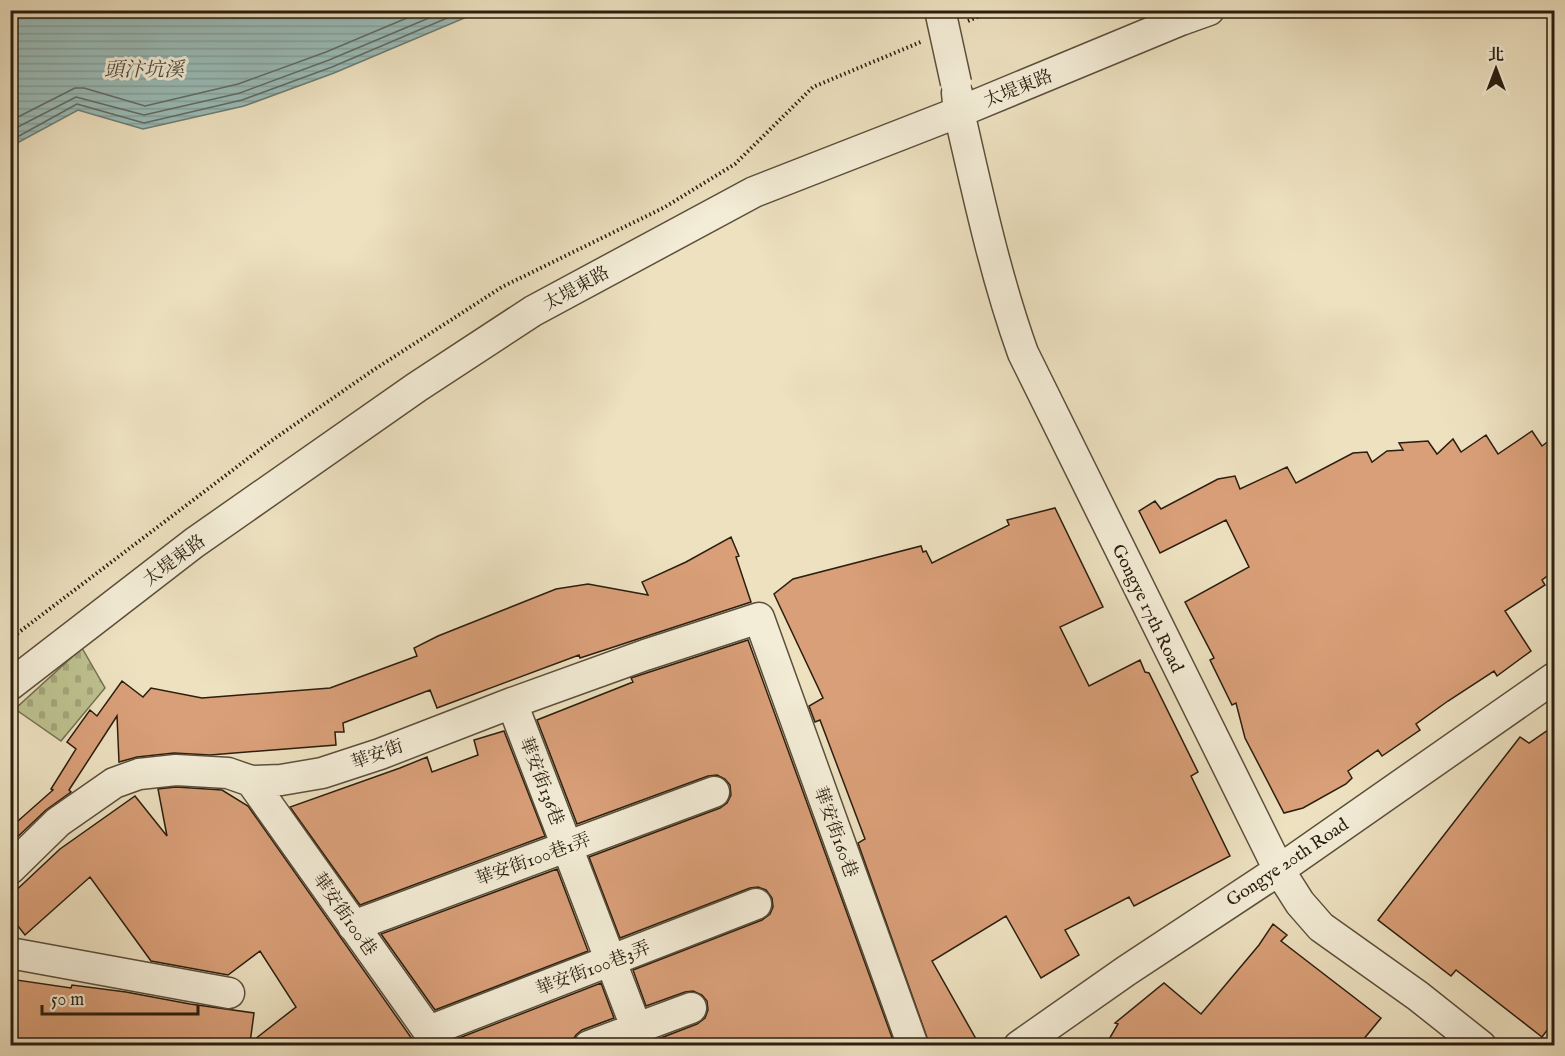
<svg xmlns="http://www.w3.org/2000/svg" width="1565" height="1056" font-family="'IM FELL English','Noto Serif TC',serif">
<style>
.cemetery{fill:url(#cemetery-stones);stroke:#74704f;stroke-width:1.5}
.water{fill:url(#water-rules);stroke:#6e7d74;stroke-width:1.5}
.lines{fill:none;stroke-linecap:round;stroke-linejoin:round}
.shore{stroke:#626d64;stroke-width:1.5}
.building{fill:#d99f78;stroke:#2b1e0f;stroke-width:1.5}
.minor-casing{stroke:#5c4f3b;stroke-width:33}
.path{stroke:#2b1e0f;stroke-width:4;stroke-dasharray:1.5 3;stroke-linecap:butt}
.minor{stroke:#f3ecd6;stroke-width:30}
.minor-bridge-casing{stroke:#5c4f3b;stroke-width:33;stroke-linecap:butt}
.minor-bridge{stroke:#f3ecd6;stroke-width:30}
.labels{text-anchor:middle;stroke-width:6;stroke-linejoin:round;paint-order:stroke}
.street-label{font-size:18px;fill:#2b1e0f;stroke:#f3ecd6}
.water-label{font-size:20px;font-style:italic;fill:#4c4d42;stroke:#f3ecd6}
</style>
<defs>
<pattern id="cemetery-stones" width="16" height="16" patternUnits="userSpaceOnUse" patternTransform="scale(1.5)"><rect width="16" height="16" fill="#bdc18f"/><path d="M2 7V4a2 2 0 0 1 4 0v3zM10 15v-3a2 2 0 0 1 4 0v3z" fill="#a3a57a"/></pattern>
<pattern id="water-rules" width="6" height="5" patternUnits="userSpaceOnUse" patternTransform="scale(1.5)"><rect width="6" height="5" fill="#9abcb8"/><path d="M0 2.5h6" fill="none" stroke="#85a19d"/></pattern>
</defs>
<rect width="100%" height="100%" fill="#ede1c0"/>
<filter id="stains"><feTurbulence type="fractalNoise" baseFrequency=".00333" numOctaves="4"/><feColorMatrix values="0 0 0 0 .2 0 0 0 0 .09 0 0 0 0 .02 0 0 0 .5 -.17"/></filter>
<radialGradient id="worn" r=".72"><stop offset=".6" stop-color="#630" stop-opacity="0"/><stop offset="1" stop-color="#630" stop-opacity=".3"/></radialGradient>
<path class="cemetery" d="M 82,648 L 105,688 L 61,741 L 15,709 Z"/>
<path class="water" d="M 11,10 L 481,10 L 481,11 L 334,73 L 244,106 L 143,129 L 78,110 L 17,143 L 11,150 Z"/>
<g class="lines">
<path class="shore" d="M 10,121 L 75,88 L 84,88 L 145,106 L 238,84 L 326,52 L 426,10
M 10,131 L 76,97 L 144,115 L 240,93 L 329,60 L 448,10
M 10,141 L 77,104 L 144,123 L 242,100 L 332,67 L 466,10"/>
</g>
<path class="building" d="M 1532,431 L 1542,446 L 1554,437 L 1554,571 L 1542,580 L 1545,585 L 1505,611 L 1531,651 L 1497,676 L 1494,671 L 1448,701 L 1416,724 L 1420,730 L 1382,756 L 1378,750 L 1348,771 L 1352,778 L 1346,784 L 1303,808 L 1284,813 L 1245,738 L 1236,703 L 1232,705 L 1210,660 L 1214,658 L 1185,602 L 1249,567 L 1226,520 L 1160,553 L 1139,511 L 1155,501 L 1161,509 L 1218,479 L 1235,476 L 1240,489 L 1287,467 L 1296,483 L 1353,453 L 1367,452 L 1372,462 L 1387,451 L 1403,450 L 1399,443 L 1428,441 L 1437,454 L 1453,439 L 1461,452 L 1486,435 L 1498,454 Z
M 1055,508 L 1103,607 L 1060,627 L 1089,686 L 1140,660 L 1145,672 L 1149,673 L 1198,772 L 1191,776 L 1230,856 L 1134,906 L 1129,897 L 1065,930 L 1079,955 L 1041,978 L 1006,916 L 932,961 L 980,1046 L 930,1046 L 858,843 L 865,839 L 820,720 L 815,722 L 809,706 L 823,698 L 774,594 L 793,579 L 921,546 L 923,552 L 926,551 L 932,563 L 1009,525 L 1007,520 Z
M 731,537 L 739,556 L 736,557 L 751,602 L 580,658 L 579,655 L 437,708 L 430,690 L 343,723 L 344,732 L 335,732 L 336,745 L 210,755 L 174,753 L 137,757 L 119,762 L 117,716 L 69,790 L 71,792 L 46,810 L 10,844 L 10,828 L 53,790 L 51,789 L 76,749 L 67,742 L 90,710 L 97,716 L 122,681 L 143,697 L 151,688 L 202,698 L 330,688 L 417,656 L 414,648 L 438,636 L 556,589 L 588,584 L 648,595 L 642,582 L 686,562 Z
M 748,640 L 894,1043 L 887,1046 L 640,1046 L 697,1024 L 705,1018 L 708,1010 L 707,1001 L 702,995 L 693,991 L 685,992 L 646,1006 L 633,970 L 762,920 L 770,914 L 773,907 L 772,898 L 766,890 L 758,887 L 750,888 L 620,938 L 589,857 L 720,808 L 727,803 L 731,795 L 730,785 L 725,779 L 717,775 L 708,776 L 577,824 L 537,720 L 633,682 L 631,678 Z
M 1554,726 L 1554,1021 L 1542,1037 L 1456,970 L 1451,976 L 1378,920 L 1520,737 L 1529,743 Z
M 504,731 L 545,836 L 360,905 L 290,807 L 400,768 L 427,757 L 432,772 L 478,755 L 474,740 Z
M 176,787 L 222,790 L 248,806 L 417,1046 L 10,1046 L 10,979 L 71,988 L 72,985 L 126,992 L 190,1004 L 254,1013 L 250,1043 L 296,1007 L 260,951 L 228,975 L 151,961 L 90,877 L 25,935 L 10,916 L 10,896 L 60,849 L 135,796 L 167,836 L 158,789 Z
M 557,869 L 588,951 L 435,1010 L 381,934 Z
M 1273,924 L 1287,935 L 1281,941 L 1381,1018 L 1358,1046 L 1105,1046 L 1118,1024 L 1115,1023 L 1164,983 L 1201,1014 L 1259,945 Z
M 601,983 L 614,1018 L 582,1030 L 576,1035 L 573,1040 L 559,1046 L 456,1046 L 454,1040 Z"/>
<g class="lines">
<defs>
<path id="minor" d="M 957,93 L 959,112 C 978,194 995,275 1023,353 L 1279,870 L 1300,903 L 1321,927 L 1418,996 L 1481,1046
M 10,685 L 194,543 L 417,387 L 533,311 L 754,192 L 959,112 L 1181,20 L 1209,10
M 512,703 L 636,1027
M 251,781 L 439,1046
M 10,869 L 58,822 L 114,783 L 139,774 L 176,770 L 228,773 L 251,781 L 281,780 L 322,773 L 380,754 L 512,703 L 645,655 L 759,618 L 913,1046
M 353,926 L 714,792
M 10,953 L 229,993
M 429,1031 L 756,904
M 589,1046 L 691,1008
M 1019,1046 L 1126,971 L 1279,870 L 1554,678"/>
</defs>
<use href="#minor" class="minor-casing"/>
<path class="path" d="M 968,21 L 994,10
M 10,639 L 271,441 L 372,371 L 502,287 L 665,207 L 735,164 L 813,87 L 923,41"/>
<use href="#minor" class="minor"/>
<defs>
<path id="minor-bridge" d="M 940,10 L 956,83"/>
</defs>
<use href="#minor-bridge" class="minor-bridge-casing"/>
<use href="#minor-bridge" class="minor-bridge"/>
</g>
<g class="labels">
<g class="street-label">
<text transform="translate(1018 88) rotate(-22)" y="6">太堤東路</text>
<text transform="translate(576 288) rotate(-29)" y="6">太堤東路</text>
<text transform="translate(174 560) rotate(-37)" y="6">太堤東路</text>
<text transform="translate(1148 608) rotate(64)" y="6">Gongye 17th Road</text>
<text transform="translate(377 754) rotate(-20)" y="6">華安街</text>
<text transform="translate(542 781) rotate(69)" y="6">華安街136巷</text>
<text transform="translate(836 832) rotate(70)" y="6">華安街160巷</text>
<text transform="translate(533 859) rotate(-20)" y="6">華安街100巷1弄</text>
<text transform="translate(1287 862) rotate(-34)" y="6">Gongye 20th Road</text>
<text transform="translate(345 914) rotate(55)" y="6">華安街100巷</text>
<text transform="translate(593 968) rotate(-21)" y="6">華安街100巷3弄</text>
</g>
<g class="water-label">
<text x="144" y="76">頭汴坑溪</text>
</g>
</g>
<rect width="1565" height="1056" fill="none" stroke="#ede1c0" stroke-width="36"/>
<rect x="12" y="12" width="1541" height="1032" fill="none" stroke="#2b1e0f" stroke-width="3"/>
<rect x="18" y="18" width="1529" height="1020" fill="none" stroke="#2b1e0f" stroke-width="1.5"/>
<g transform="translate(1496 69)" stroke="#f3ecd6" stroke-width="4.5" paint-order="stroke">
<path d="M0-4.5L10 22L0 15L-10 22Z" fill="#2b1e0f"/>
<text y="-9" font-size="16" font-weight="bold" text-anchor="middle" fill="#2b1e0f">北</text>
</g>
<path d="M42 1005v9h156v-9" fill="none" stroke="#2b1e0f" stroke-width="3"/>
<text x="51" y="1005" font-size="18" fill="#2b1e0f" stroke="#f3ecd6" stroke-width="4.5" paint-order="stroke">50 m</text>
<rect width="100%" height="100%" filter="url(#stains)"/>
<rect width="100%" height="100%" fill="url(#worn)"/>
</svg>
